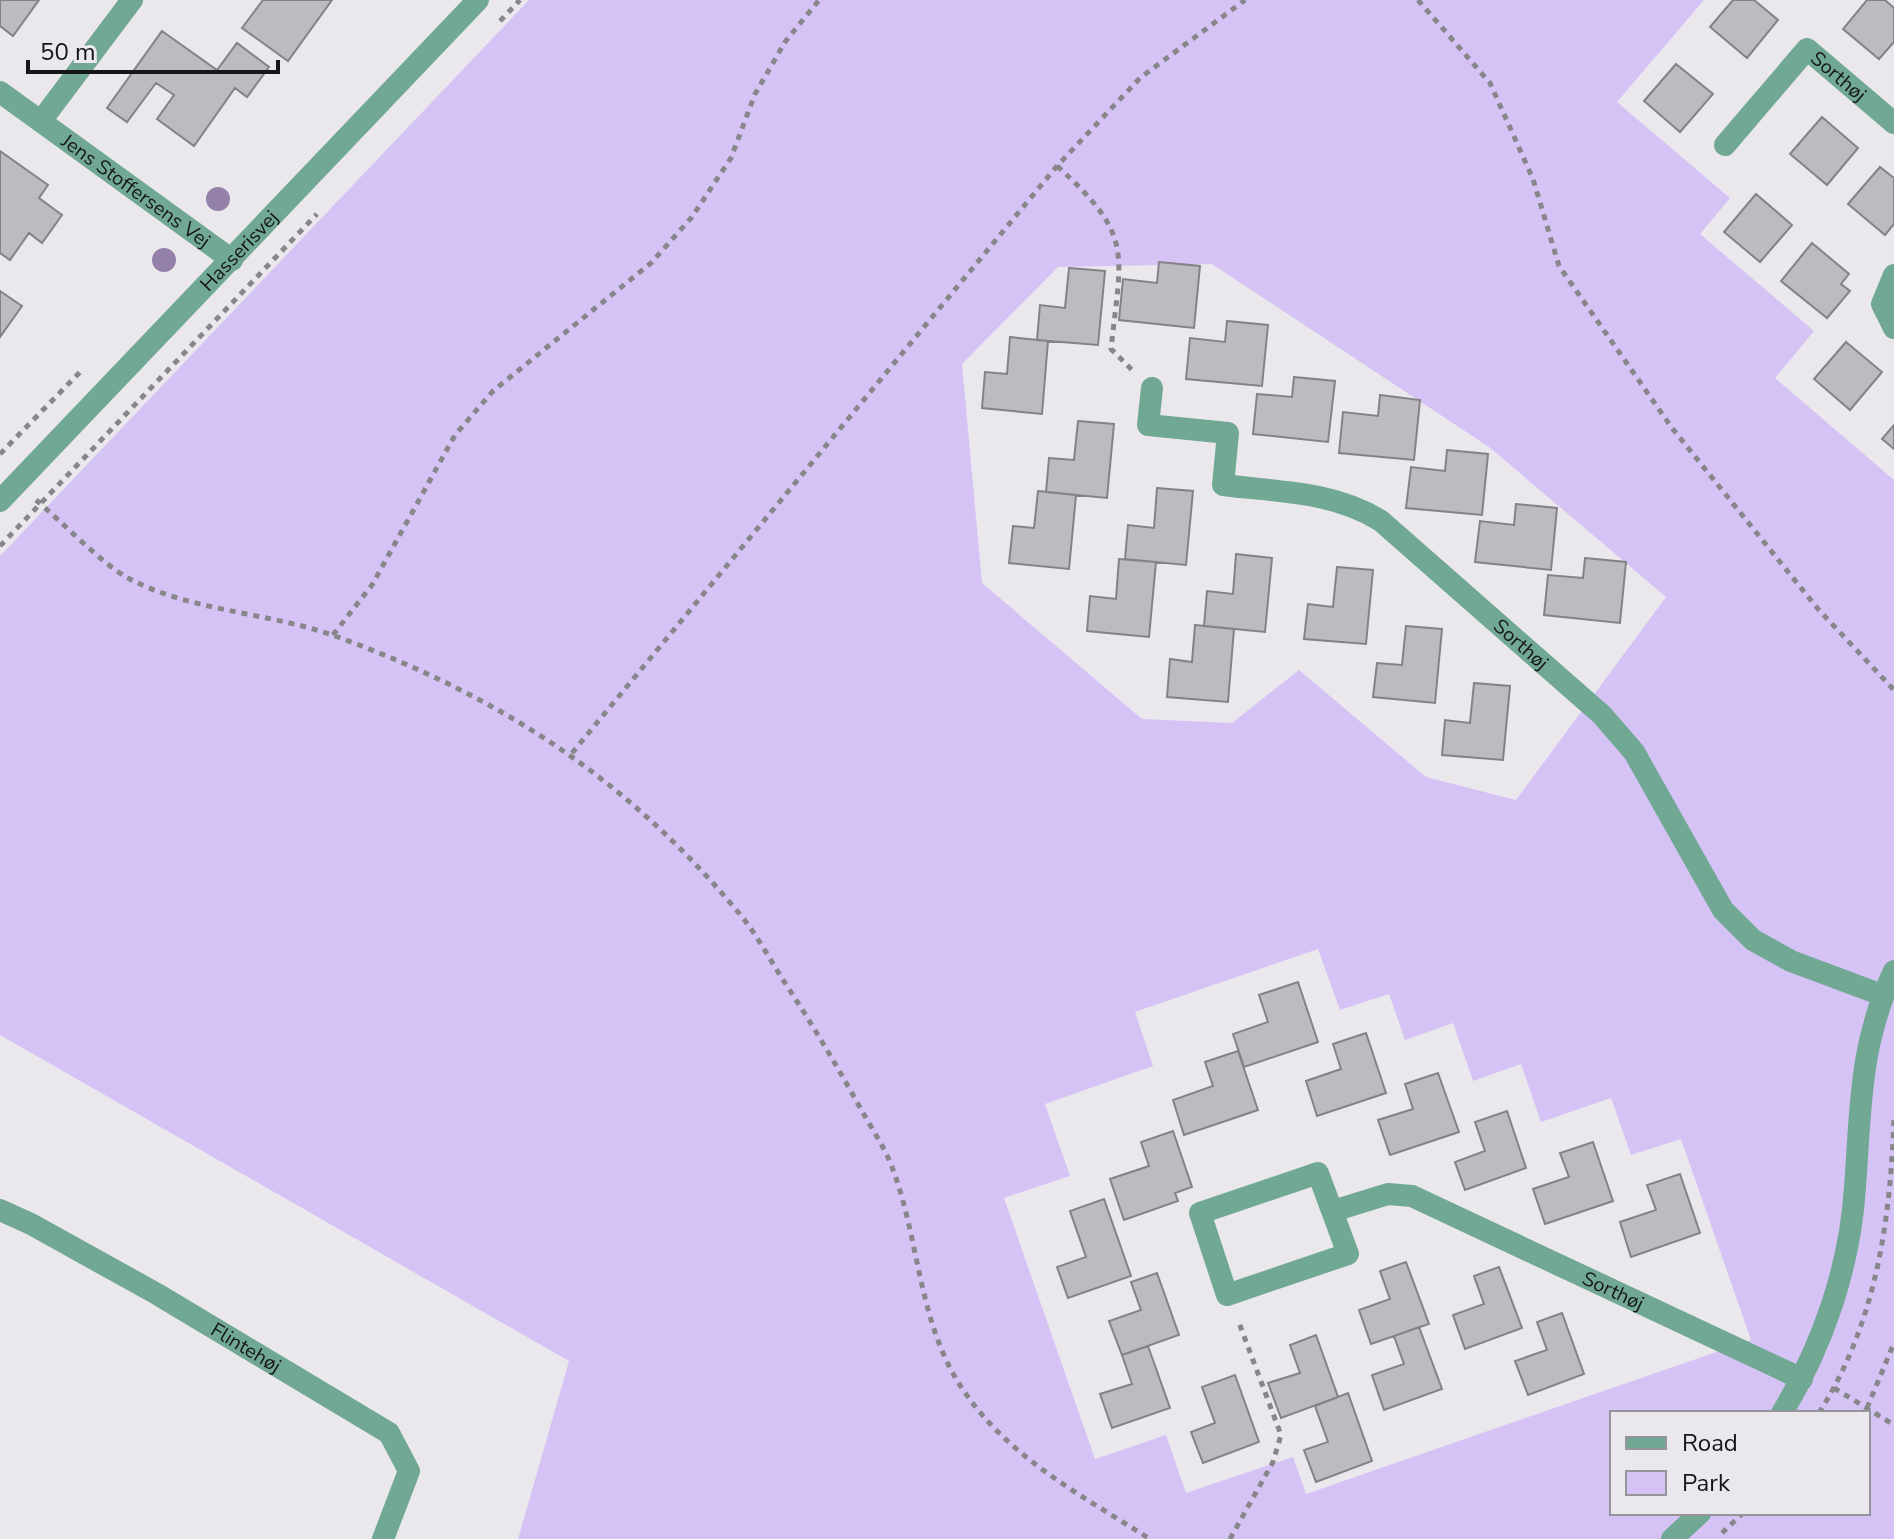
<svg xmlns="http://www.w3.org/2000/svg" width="1894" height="1539" font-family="'Nunito Sans',sans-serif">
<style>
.green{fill:#d6c3f6;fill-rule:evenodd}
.building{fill:#bdbbc1;stroke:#848287;stroke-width:2}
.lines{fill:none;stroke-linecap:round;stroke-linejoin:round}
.path{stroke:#87868a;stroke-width:5;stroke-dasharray:6 6;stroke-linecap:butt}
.minor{stroke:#71a893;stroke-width:22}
.tertiary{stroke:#71a893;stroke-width:22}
.tree{fill:#9381a9}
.labels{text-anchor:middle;stroke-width:6;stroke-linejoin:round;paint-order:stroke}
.street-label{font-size:20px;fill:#161618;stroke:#eae8ed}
</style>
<rect width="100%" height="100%" fill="#eae8ed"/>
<path class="green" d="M 529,0 L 1704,0 L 1617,102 L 1730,198 L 1700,234 L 1814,331 L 1775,378 L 1894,480 L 1894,1539 L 518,1539 L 569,1361 L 0,1035 L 0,556 ZM 1212,264 L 1489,447 L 1666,597 L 1516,800 L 1426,777 L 1299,670 L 1232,723 L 1142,719 L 982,583 L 962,364 L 1058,267 ZM 1318,949 L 1340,1010 L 1389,994 L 1405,1040 L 1453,1023 L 1473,1081 L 1521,1064 L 1541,1122 L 1611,1098 L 1631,1155 L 1681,1139 L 1751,1340 L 1306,1494 L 1293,1457 L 1186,1493 L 1166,1435 L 1095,1459 L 1004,1198 L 1070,1176 L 1045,1104 L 1153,1066 L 1135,1012 ZM 1612,1413 L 1868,1413 L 1868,1513 L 1612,1513 Z"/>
<path class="building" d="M 0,0 L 39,0 L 13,36 L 0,26 Z
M 263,0 L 332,0 L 288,61 L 242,28 Z
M 1733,0 L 1754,0 L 1778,20 L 1747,58 L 1710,27 Z
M 1867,0 L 1885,0 L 1894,8 L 1894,42 L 1879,59 L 1843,29 Z
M 162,31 L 217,70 L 237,43 L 269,67 L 247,97 L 235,88 L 194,146 L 157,119 L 174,95 L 156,83 L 127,122 L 107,108 Z
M 1676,64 L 1713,94 L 1680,132 L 1644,101 Z
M 1822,117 L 1858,148 L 1827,185 L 1790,154 Z
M 0,151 L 48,185 L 39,198 L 62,215 L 42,243 L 29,233 L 10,260 L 0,253 Z
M 1880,167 L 1894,178 L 1894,224 L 1885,235 L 1848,204 Z
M 1756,194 L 1792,225 L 1760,262 L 1724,232 Z
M 1812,243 L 1849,274 L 1841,284 L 1850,291 L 1827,318 L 1781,281 Z
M 1159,262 L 1200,266 L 1194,328 L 1119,320 L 1123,279 L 1157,283 Z
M 1069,268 L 1105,271 L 1098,345 L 1037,340 L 1040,305 L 1065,308 Z
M 0,291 L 22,306 L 0,337 Z
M 1227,321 L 1268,325 L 1262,386 L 1186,379 L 1190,338 L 1225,342 Z
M 1010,337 L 1048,341 L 1042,414 L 982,408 L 985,372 L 1007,374 Z
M 1846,342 L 1882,372 L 1850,410 L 1814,379 Z
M 1294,377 L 1335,381 L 1328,442 L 1253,434 L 1257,394 L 1292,397 Z
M 1380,395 L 1420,400 L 1414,460 L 1339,453 L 1343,412 L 1378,416 Z
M 1078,421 L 1114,424 L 1107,498 L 1046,492 L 1049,458 L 1074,460 Z
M 1894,425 L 1894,449 L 1882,439 Z
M 1447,450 L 1488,454 L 1482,515 L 1406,508 L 1411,467 L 1445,471 Z
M 1157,488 L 1193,491 L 1186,565 L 1125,559 L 1128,525 L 1154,528 Z
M 1038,491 L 1076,495 L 1069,569 L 1009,563 L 1013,526 L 1034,528 Z
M 1516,504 L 1557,508 L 1551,570 L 1475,562 L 1480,521 L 1514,525 Z
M 1236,554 L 1272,558 L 1265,632 L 1204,626 L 1207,591 L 1233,594 Z
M 1585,558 L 1626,562 L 1620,623 L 1544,615 L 1548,575 L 1583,578 Z
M 1119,559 L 1156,562 L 1149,637 L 1087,631 L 1090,596 L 1116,599 Z
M 1337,567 L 1373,570 L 1366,644 L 1304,639 L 1308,604 L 1333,607 Z
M 1195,625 L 1234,629 L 1228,702 L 1167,697 L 1170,659 L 1192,662 Z
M 1406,626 L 1442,629 L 1435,703 L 1373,697 L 1377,663 L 1402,665 Z
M 1474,683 L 1510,686 L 1503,760 L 1442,755 L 1445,720 L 1470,723 Z
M 1298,982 L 1318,1042 L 1244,1067 L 1233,1034 L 1268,1022 L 1259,995 Z
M 1366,1033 L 1386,1093 L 1317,1116 L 1306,1081 L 1341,1069 L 1333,1044 Z
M 1238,1051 L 1258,1110 L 1184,1135 L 1173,1100 L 1213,1086 L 1205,1062 Z
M 1438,1073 L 1459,1132 L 1390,1155 L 1378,1120 L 1413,1109 L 1405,1084 Z
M 1507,1111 L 1526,1168 L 1465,1190 L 1455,1162 L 1485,1151 L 1475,1122 Z
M 1173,1131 L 1192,1187 L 1175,1193 L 1178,1201 L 1124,1220 L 1110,1179 L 1149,1166 L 1141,1142 Z
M 1593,1142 L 1613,1201 L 1545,1224 L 1533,1189 L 1569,1177 L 1560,1153 Z
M 1680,1174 L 1700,1233 L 1631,1257 L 1620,1222 L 1656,1210 L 1647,1185 Z
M 1104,1199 L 1131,1276 L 1068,1298 L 1057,1267 L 1086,1257 L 1070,1211 Z
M 1406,1262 L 1429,1324 L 1371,1344 L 1359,1310 L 1390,1299 L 1380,1271 Z
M 1499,1267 L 1522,1328 L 1465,1349 L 1453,1315 L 1484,1304 L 1474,1276 Z
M 1157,1273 L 1179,1335 L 1122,1355 L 1109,1321 L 1141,1310 L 1131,1282 Z
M 1562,1313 L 1584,1374 L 1528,1395 L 1515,1361 L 1547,1350 L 1537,1322 Z
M 1419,1327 L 1442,1389 L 1384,1410 L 1372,1375 L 1404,1364 L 1394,1336 Z
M 1316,1335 L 1338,1397 L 1281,1418 L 1268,1383 L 1300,1373 L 1290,1345 Z
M 1148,1346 L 1170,1408 L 1112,1428 L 1100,1394 L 1132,1384 L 1122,1355 Z
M 1235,1375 L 1259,1442 L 1203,1463 L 1191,1432 L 1215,1423 L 1202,1387 Z
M 1348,1393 L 1372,1461 L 1316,1482 L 1304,1450 L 1328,1442 L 1315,1406 Z"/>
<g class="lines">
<path class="path" d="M 1418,0 L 1490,83 L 1533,179 L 1559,266 L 1672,428 L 1818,609 L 1894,690
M 500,21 L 520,0
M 1057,166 C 1135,236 1121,253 1111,349 L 1134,372
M 0,454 L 82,370
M 36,500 C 60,520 102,564 128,578 C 191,612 270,612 338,637 C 501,697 626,778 738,912 C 757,934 771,962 787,986 C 814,1027 838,1068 862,1111 C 872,1129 885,1148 892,1167 C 919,1238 918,1317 958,1382 C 1003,1455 1081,1495 1150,1539
M 0,546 L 317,214
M 333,635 L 372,585 L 455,435 L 493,391 L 651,263 L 692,217 L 731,158 L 755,94 L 785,42 L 819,0
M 572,753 L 1057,166 L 1140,78 L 1245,0
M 1834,1388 L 1894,1425
M 1867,1408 L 1894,1343
M 1819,1413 C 1876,1323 1890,1223 1894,1119
M 1722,1533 L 1743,1513
M 1230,1539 L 1273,1462 L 1281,1435 L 1238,1320"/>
<g class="minor">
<path id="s1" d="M 0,92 L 232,260"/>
<path d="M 41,121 L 132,0"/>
<path id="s2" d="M 1725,145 L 1807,49 L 1894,123"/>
<path d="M 1894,275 L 1882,304 L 1894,328"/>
<path id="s3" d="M 1152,388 L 1148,425 L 1228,433 L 1223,485 C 1277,492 1334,491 1381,521 L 1602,715 L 1634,752 L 1723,910 L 1753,940 L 1791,961 L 1882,995"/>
<path d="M 1318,1173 L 1348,1254 L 1227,1295 L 1200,1213 Z"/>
<path id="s4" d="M 0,1210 L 31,1224 L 157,1294 L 389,1433 L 409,1471 L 383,1539"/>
<path id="s5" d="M 1333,1211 L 1388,1194 L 1412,1196 L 1802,1379"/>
<path d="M 1782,1413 C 1823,1345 1850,1267 1855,1187 C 1861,1108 1859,1045 1894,971"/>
<path d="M 1672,1539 L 1700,1513"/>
</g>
<path class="tertiary" id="s6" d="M 0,501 L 478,0"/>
</g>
<g class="tree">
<circle cx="218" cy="199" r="12"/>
<circle cx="164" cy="260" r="12"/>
</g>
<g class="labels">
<g class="street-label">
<text dy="7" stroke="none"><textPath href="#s2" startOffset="168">Sorthøj</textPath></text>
<text dy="7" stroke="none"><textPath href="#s1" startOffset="168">Jens Stoffersens Vej</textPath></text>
<text dy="7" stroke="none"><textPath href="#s6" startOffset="346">Hasserisvej</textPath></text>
<text dy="7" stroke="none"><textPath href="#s3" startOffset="520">Sorthøj</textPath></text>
<text dy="7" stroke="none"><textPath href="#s5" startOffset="304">Sorthøj</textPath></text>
<text dy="7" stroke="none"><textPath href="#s4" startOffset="282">Flintehøj</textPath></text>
</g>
</g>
<rect x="1610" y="1411" width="260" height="104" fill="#eae8ed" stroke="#959498" stroke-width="2"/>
<rect x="1626" y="1437" width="40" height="12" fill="#71a893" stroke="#959498" stroke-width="2"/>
<text x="1682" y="1451" font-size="24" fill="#161618">Road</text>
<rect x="1626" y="1471" width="40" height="24" fill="#d6c3f6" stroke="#959498" stroke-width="2"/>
<text x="1682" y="1491" font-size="24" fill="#161618">Park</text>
<path d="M28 60v12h250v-12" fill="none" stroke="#161618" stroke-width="4"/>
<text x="40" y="60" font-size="24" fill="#161618" stroke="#eae8ed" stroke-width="6" paint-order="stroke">50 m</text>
</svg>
